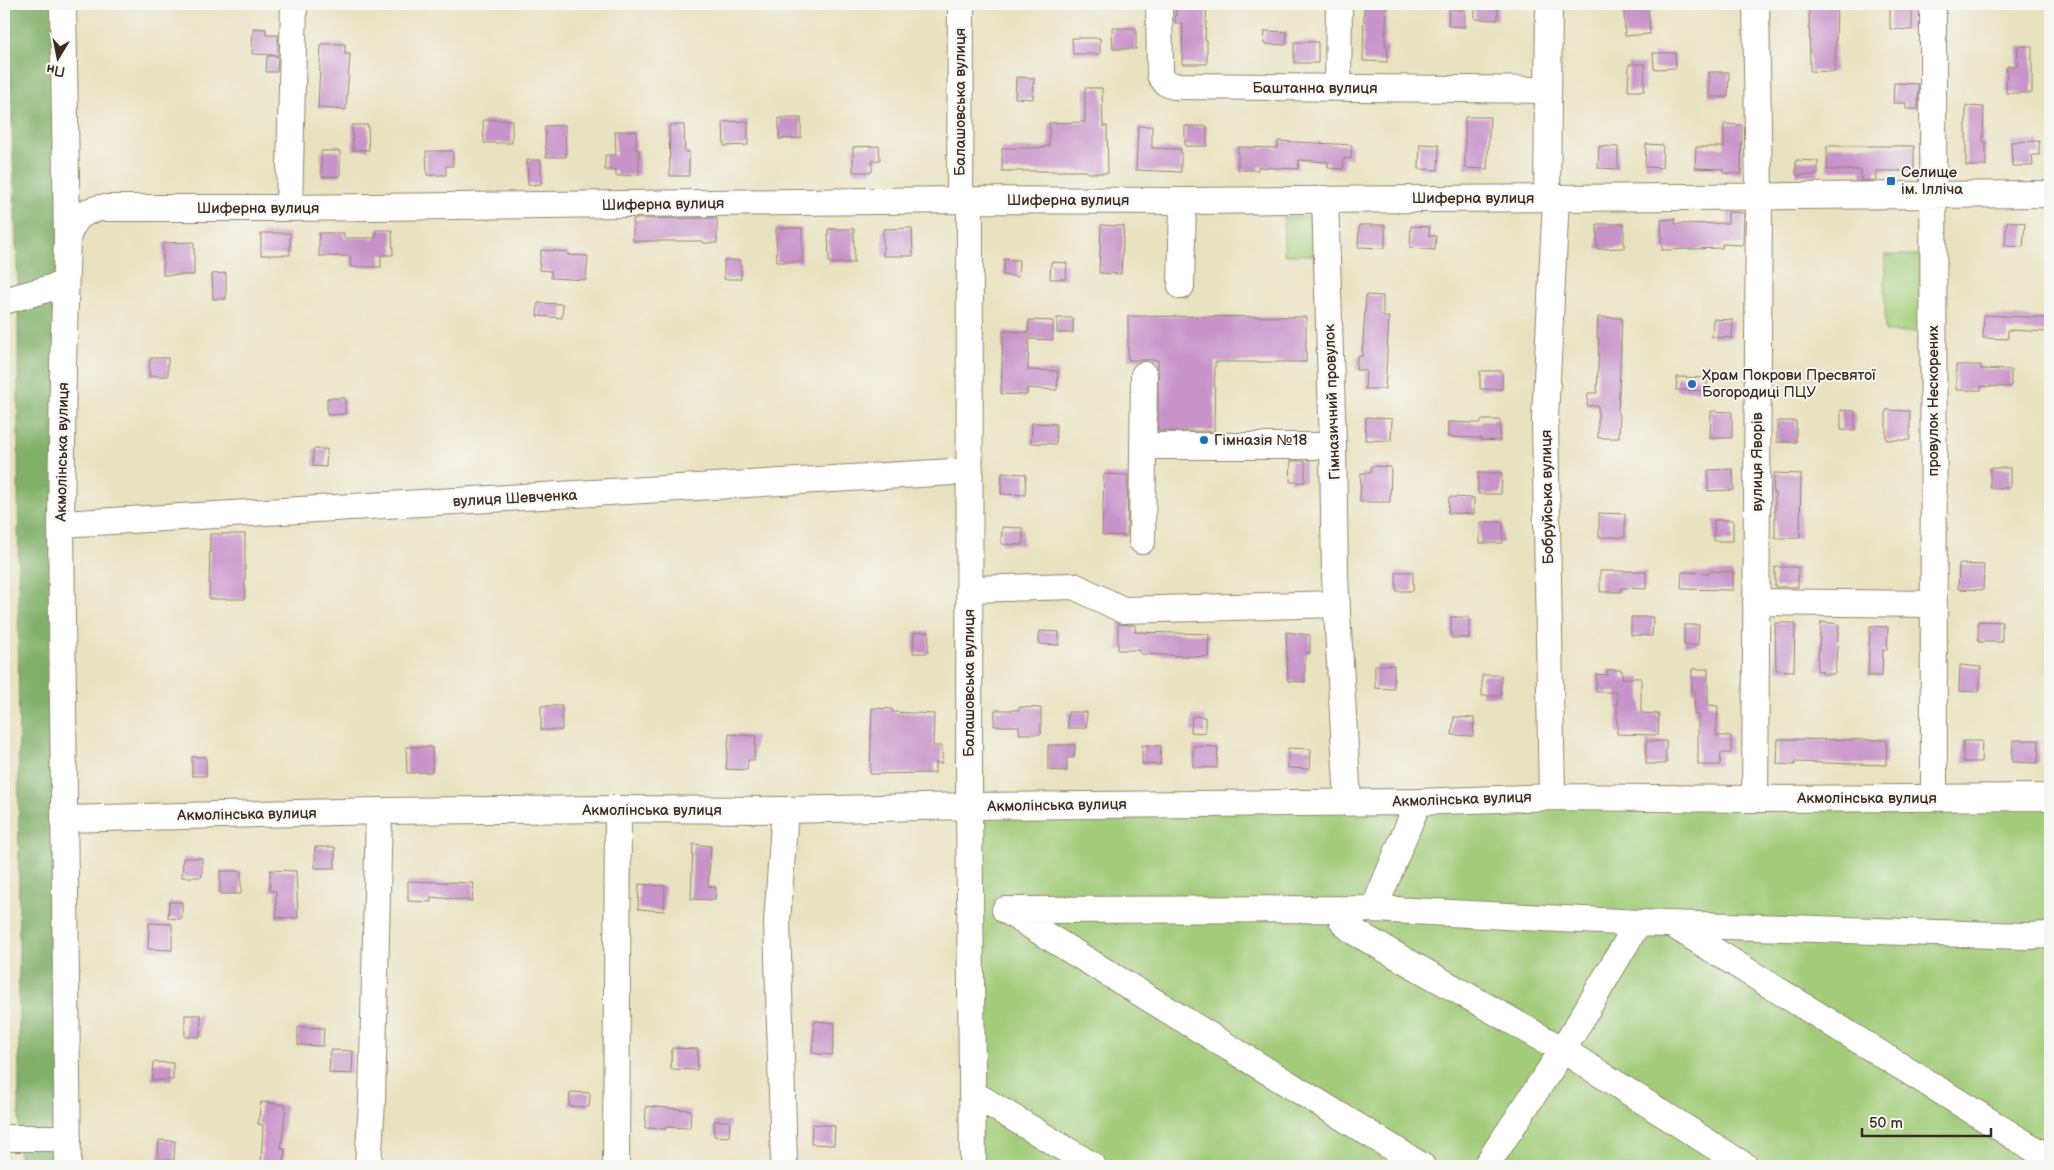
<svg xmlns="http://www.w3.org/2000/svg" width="2054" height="1170" font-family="'Balsamiq Sans',sans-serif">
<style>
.green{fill:#a2cc79;stroke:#6e7b4c}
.forest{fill:#81b069;stroke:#5e6d44}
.building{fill:#c893c9}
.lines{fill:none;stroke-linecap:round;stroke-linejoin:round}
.minor-casing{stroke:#92866f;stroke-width:28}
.minor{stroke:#fff;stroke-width:26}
.poi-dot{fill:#1f6fb2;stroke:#f6f6f2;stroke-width:2}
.labels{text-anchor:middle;stroke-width:4;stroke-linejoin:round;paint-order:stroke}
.street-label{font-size:15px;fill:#3b2a1e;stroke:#f6f6f2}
.poi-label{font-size:15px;fill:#3b2a1e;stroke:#f6f6f2;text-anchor:start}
</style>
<rect width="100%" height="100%" fill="#f6f6f2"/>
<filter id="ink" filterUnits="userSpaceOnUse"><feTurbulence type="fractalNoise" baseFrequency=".02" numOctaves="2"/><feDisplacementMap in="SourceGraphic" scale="10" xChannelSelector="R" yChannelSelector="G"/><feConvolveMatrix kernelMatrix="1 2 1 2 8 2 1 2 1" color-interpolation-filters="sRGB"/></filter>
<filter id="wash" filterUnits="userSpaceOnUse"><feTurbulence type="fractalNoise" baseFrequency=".0096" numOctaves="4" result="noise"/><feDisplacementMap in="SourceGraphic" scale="20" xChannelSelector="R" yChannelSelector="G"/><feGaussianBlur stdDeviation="1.12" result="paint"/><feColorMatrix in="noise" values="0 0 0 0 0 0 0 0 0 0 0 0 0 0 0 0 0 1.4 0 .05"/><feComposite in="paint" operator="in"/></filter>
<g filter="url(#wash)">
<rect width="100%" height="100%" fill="#e9e2c0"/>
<path class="green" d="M 1283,217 L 1310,217 L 1317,219 L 1321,255 L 1284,255 Z
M 1885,255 L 1923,255 L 1923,332 L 1885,332 Z
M 2050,797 L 2050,1166 L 973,1166 L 969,806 Z"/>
<path class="forest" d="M 8,4 L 63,4 L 68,1166 L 19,1166 L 18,297 Z"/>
<g id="blocks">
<path class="building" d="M 1190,4 L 1207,4 L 1205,40 L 1207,40 L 1207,64 L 1182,64 L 1183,24 L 1175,23 L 1176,7 L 1190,8 Z
M 1364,4 L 1387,4 L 1385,46 L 1388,46 L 1387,62 L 1363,61 Z
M 1475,4 L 1498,4 L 1498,20 L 1475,19 Z
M 1809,5 L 1837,5 L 1835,72 L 1810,71 Z
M 1890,6 L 1912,6 L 1912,30 L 1890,29 Z
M 1648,7 L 1650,34 L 1625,36 L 1624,9 Z
M 1449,9 L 1465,10 L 1465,27 L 1448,26 Z
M 253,28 L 266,29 L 266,35 L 278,35 L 278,55 L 252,54 Z
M 1112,28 L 1136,28 L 1136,49 L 1113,49 Z
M 1265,31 L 1287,32 L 1286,45 L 1264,44 Z
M 1072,38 L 1100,38 L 1100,54 L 1073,54 Z
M 1294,42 L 1318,42 L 1318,63 L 1294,63 Z
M 321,44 L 345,44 L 345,54 L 350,54 L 346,110 L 318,108 Z
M 2018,46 L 2032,46 L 2032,93 L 2006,93 L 2007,66 L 2017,66 Z
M 1653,53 L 1675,53 L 1676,68 L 1654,69 Z
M 267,56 L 278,56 L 277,72 L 266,72 Z
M 1629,64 L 1645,64 L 1644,91 L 1628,91 Z
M 1709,72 L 1729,72 L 1728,97 L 1709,97 Z
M 1016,77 L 1034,78 L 1033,99 L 1015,98 Z
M 1894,83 L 1918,84 L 1918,109 L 1906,109 L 1906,103 L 1893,103 Z
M 1085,88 L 1102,88 L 1103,126 L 1107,126 L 1108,173 L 1087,173 L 1087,171 L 1002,171 L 1002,148 L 1045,148 L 1045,146 L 1049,146 L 1049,123 L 1085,122 Z
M 1966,106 L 1984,107 L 1983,142 L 1986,142 L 1986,166 L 1966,166 Z
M 1465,117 L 1490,117 L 1487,169 L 1465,168 Z
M 779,118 L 801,118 L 801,138 L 779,139 Z
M 483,120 L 512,120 L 512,143 L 484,143 Z
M 748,121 L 748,145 L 724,146 L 723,122 Z
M 1724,124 L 1742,125 L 1741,174 L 1723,173 L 1723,169 L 1695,168 L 1696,147 L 1724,147 Z
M 352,125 L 368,125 L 369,150 L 353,150 Z
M 565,125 L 566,157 L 546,157 L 545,126 Z
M 669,125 L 684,125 L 685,152 L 689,151 L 689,176 L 670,176 Z
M 1138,126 L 1152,126 L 1152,148 L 1181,149 L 1181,172 L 1136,170 Z
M 1185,126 L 1207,126 L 1207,146 L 1185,146 Z
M 615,131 L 636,131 L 636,150 L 639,150 L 639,175 L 616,176 L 616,170 L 605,170 L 605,155 L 616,155 Z
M 1278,141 L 1352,145 L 1351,159 L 1344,158 L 1343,169 L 1328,168 L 1328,162 L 1299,160 L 1298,169 L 1258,167 L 1258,170 L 1238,170 L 1238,147 L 1278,148 Z
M 2039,141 L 2039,155 L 2032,155 L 2033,166 L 2012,166 L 2011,142 Z
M 1420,144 L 1439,145 L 1438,170 L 1419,169 Z
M 1646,144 L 1663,145 L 1662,168 L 1645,167 Z
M 879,146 L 880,160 L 872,161 L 872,172 L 853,172 L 853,147 Z
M 1599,146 L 1618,147 L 1618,169 L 1598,168 Z
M 1827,146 L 1914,146 L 1914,171 L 1876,171 L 1876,180 L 1861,181 L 1861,170 L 1827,170 Z
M 321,151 L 340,151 L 340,176 L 322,177 Z
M 426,151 L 453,151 L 453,166 L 446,166 L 446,175 L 427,175 Z
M 527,160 L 541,160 L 541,184 L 528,185 Z
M 1796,160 L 1818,161 L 1818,175 L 1796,175 Z
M 1728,212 L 1744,213 L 1743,245 L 1722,244 L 1722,248 L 1662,250 L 1661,220 L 1675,219 L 1675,224 L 1728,223 Z
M 703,218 L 717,218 L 717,243 L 703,243 L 703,241 L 633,241 L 633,219 Z
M 2007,221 L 2025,223 L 2023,247 L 2005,246 Z
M 1597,224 L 1624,224 L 1624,248 L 1597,249 Z
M 1101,225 L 1124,226 L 1121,274 L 1099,273 Z
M 1359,225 L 1385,225 L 1385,248 L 1358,247 Z
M 1411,226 L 1430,227 L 1429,236 L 1436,236 L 1435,250 L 1410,248 Z
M 776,228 L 802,228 L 802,262 L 777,262 Z
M 912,228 L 913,256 L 883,256 L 883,229 Z
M 828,229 L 854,229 L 854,263 L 829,263 Z
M 376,230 L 392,230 L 393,255 L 381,255 L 381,267 L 351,267 L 350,256 L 319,256 L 319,233 L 344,233 L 344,238 L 376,238 Z
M 261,233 L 290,233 L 290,255 L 261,255 Z
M 194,242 L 194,275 L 163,275 L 163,243 Z
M 541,250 L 568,252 L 568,255 L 588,256 L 586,280 L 551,278 L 551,271 L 539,270 Z
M 1004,259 L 1019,260 L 1018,277 L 1003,275 Z
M 724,260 L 741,260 L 741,279 L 724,279 Z
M 1051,262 L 1067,263 L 1066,279 L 1050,279 Z
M 226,273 L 226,299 L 213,299 L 212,274 Z
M 1366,295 L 1383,296 L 1383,317 L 1389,317 L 1385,389 L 1365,389 L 1366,370 L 1356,370 L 1357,356 L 1362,356 Z
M 538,303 L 563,304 L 562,318 L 537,316 Z
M 1984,315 L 2050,318 L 2050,332 L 2008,330 L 2008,339 L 1983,338 Z
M 1128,316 L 1306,317 L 1306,362 L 1215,362 L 1214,431 L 1158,431 L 1158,360 L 1128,360 Z
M 1598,317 L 1622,318 L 1618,415 L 1620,415 L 1619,438 L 1598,438 L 1598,406 L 1587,406 L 1588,393 L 1597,393 L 1599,338 L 1597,338 Z
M 1057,318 L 1073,318 L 1073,333 L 1057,333 Z
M 1713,319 L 1733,320 L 1732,338 L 1712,337 Z
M 1029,320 L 1053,321 L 1053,340 L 1029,339 L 1028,370 L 1058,371 L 1057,390 L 1027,388 L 1027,395 L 1001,394 L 1003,331 L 1028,332 Z
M 150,358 L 168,358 L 168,376 L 149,376 Z
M 1956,365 L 1981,365 L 1981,369 L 2011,370 L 2011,387 L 1981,386 L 1981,390 L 1956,390 Z
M 1480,371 L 1502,371 L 1502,389 L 1480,389 Z
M 1677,377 L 1707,378 L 1707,391 L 1676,390 Z
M 327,398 L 345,398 L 345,414 L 327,415 Z
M 1841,410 L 1855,411 L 1855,431 L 1841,430 Z
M 1886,410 L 1910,411 L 1910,440 L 1886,440 Z
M 1711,411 L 1732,412 L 1732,438 L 1710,438 Z
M 1366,417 L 1392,419 L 1391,441 L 1365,440 Z
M 1481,420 L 1500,420 L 1500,441 L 1481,440 L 1481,438 L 1448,437 L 1448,422 L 1481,423 Z
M 1777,421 L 1796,421 L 1796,442 L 1777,442 Z
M 1032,423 L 1056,424 L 1056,444 L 1031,443 Z
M 313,449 L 327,449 L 326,467 L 313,466 Z
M 1291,461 L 1305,461 L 1305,482 L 1290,482 Z
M 1371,466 L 1391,467 L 1390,502 L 1360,502 L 1361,473 L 1371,473 Z
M 1990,468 L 2010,468 L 2010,488 L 1990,488 Z
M 1733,469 L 1734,490 L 1708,491 L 1708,470 Z
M 1002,473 L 1026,474 L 1025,495 L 1001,494 Z
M 1478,473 L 1502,473 L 1501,494 L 1478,494 Z
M 1774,473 L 1801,474 L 1800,538 L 1775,538 L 1775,493 L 1773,493 Z
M 1104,474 L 1128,475 L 1127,536 L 1102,535 Z
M 1449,497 L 1474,498 L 1474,514 L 1448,513 Z
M 1599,513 L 1625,514 L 1625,537 L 1599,537 Z
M 1714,520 L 1733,520 L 1733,541 L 1714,541 Z
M 1480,522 L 1503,522 L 1503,543 L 1480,543 Z
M 1002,527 L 1023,528 L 1023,545 L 1001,544 Z
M 210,534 L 245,534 L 245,599 L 209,599 Z
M 1959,564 L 1984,565 L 1983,590 L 1958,589 Z
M 1775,567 L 1798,567 L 1798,587 L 1775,587 Z
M 1600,571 L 1646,571 L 1646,589 L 1621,588 L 1621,592 L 1600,592 Z
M 1709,571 L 1733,572 L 1733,590 L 1681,589 L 1682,572 L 1709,573 Z
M 1396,572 L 1413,572 L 1413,591 L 1396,591 Z
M 1451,617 L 1469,617 L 1469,638 L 1451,638 Z
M 1631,617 L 1653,617 L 1652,636 L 1631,635 Z
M 1978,621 L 2002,622 L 2002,642 L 1978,642 Z
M 1821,622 L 1839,624 L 1835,674 L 1822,674 L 1822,671 L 1817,671 Z
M 1775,623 L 1795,623 L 1794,671 L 1776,670 Z
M 1118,624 L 1135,625 L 1135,632 L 1209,634 L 1208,657 L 1140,654 L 1140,650 L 1118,650 Z
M 1684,625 L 1699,625 L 1698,645 L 1684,645 Z
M 1870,626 L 1888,627 L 1887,650 L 1883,650 L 1882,676 L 1868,676 Z
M 1039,631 L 1059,632 L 1059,645 L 1039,644 Z
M 914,632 L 929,632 L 928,653 L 913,653 Z
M 1286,632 L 1310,635 L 1310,653 L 1305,653 L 1305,682 L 1288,681 Z
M 1375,665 L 1394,665 L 1394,689 L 1375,688 Z
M 1960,665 L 1981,667 L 1979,692 L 1959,691 Z
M 1692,669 L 1708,669 L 1708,705 L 1718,706 L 1716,736 L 1731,736 L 1731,753 L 1721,753 L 1720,765 L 1698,765 L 1698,715 L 1694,715 L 1695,691 L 1692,691 Z
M 1607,670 L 1622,670 L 1622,678 L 1641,678 L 1641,713 L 1659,714 L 1658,735 L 1617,734 L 1617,692 L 1596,692 L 1596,674 L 1607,675 Z
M 1482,675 L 1501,675 L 1501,696 L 1482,696 Z
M 541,706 L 562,706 L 562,730 L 541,730 Z
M 1019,707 L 1041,708 L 1041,734 L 1019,734 L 1019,726 L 994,726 L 995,710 L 1019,710 Z
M 872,708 L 892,709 L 892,712 L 934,714 L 933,746 L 942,746 L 942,763 L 935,763 L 935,773 L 870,774 Z
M 1068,712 L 1087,712 L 1086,728 L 1068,728 Z
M 1192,716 L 1205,717 L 1205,733 L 1191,732 Z
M 1454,717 L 1474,718 L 1473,736 L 1452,735 Z
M 729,734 L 756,736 L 754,760 L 748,760 L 747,770 L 726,769 Z
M 1778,739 L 1887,740 L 1886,765 L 1795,762 L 1795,765 L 1777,764 Z
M 2013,740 L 2039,740 L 2038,763 L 2012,762 Z
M 1646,741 L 1666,741 L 1666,764 L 1646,764 Z
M 1963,741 L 1982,741 L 1981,762 L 1963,762 Z
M 1048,745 L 1075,745 L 1074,758 L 1067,758 L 1067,771 L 1048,770 Z
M 1142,745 L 1161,746 L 1160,765 L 1142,764 Z
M 1193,746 L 1218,747 L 1217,768 L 1193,767 Z
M 406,747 L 432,747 L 432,772 L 407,773 Z
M 1288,748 L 1311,749 L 1310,769 L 1288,768 Z
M 192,757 L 206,757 L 206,776 L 192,776 Z
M 693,844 L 711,846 L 708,886 L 716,887 L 715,900 L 691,899 Z
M 315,847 L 335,847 L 335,868 L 315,868 Z
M 183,858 L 202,858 L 202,877 L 182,877 Z
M 270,870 L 296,871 L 298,918 L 276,918 L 276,891 L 270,891 Z
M 220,871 L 241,871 L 241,894 L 220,894 Z
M 408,881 L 474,883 L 472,901 L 431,897 L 431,902 L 408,901 Z
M 639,884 L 665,886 L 664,911 L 638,909 Z
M 169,902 L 182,902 L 182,919 L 168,918 Z
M 149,923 L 172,924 L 172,950 L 148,949 Z
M 185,1015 L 201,1015 L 200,1037 L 185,1037 Z
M 815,1021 L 835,1023 L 832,1055 L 812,1053 Z
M 298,1027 L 324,1028 L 323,1046 L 298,1045 Z
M 672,1048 L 698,1049 L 697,1070 L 671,1069 Z
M 330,1050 L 353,1051 L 352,1074 L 329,1073 Z
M 153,1062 L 173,1063 L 173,1080 L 152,1080 Z
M 570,1092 L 590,1093 L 589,1107 L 569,1106 Z
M 261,1102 L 286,1105 L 281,1148 L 285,1149 L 284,1166 L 261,1165 L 263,1125 L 258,1124 Z
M 646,1106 L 691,1110 L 690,1128 L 666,1127 L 666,1129 L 645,1128 Z
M 714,1121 L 730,1121 L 729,1137 L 714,1136 Z
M 812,1124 L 835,1126 L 834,1145 L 811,1144 Z
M 159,1140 L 175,1141 L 174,1160 L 158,1160 Z"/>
</g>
</g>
<g filter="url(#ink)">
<use href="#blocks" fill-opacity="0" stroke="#92866f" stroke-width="1"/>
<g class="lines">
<defs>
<path id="minor" d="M 63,4 L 67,238
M 1159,4 L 1160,75 L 1166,83 L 1174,86 L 1547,90
M 1933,4 L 1934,798
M 1338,87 L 1339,4
M 1547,198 L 1549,4
M 1325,199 L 1333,446 L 1335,577 L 1348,802
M 960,200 L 961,4
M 970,200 L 969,806 L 973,1166
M 289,208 L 294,4
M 1181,286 L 1183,201
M 4,301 L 65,284
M 1144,446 L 1333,446
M 61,524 L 970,471
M 1142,541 L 1144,375
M 969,589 L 1074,586 L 1123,610 L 1337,604
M 1756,602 L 1933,604
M 1552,797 L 1545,418 L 1556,199
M 1755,799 L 1759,196 L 1756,4
M 64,819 L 379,811 L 618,809 L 785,810 L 969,806 L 1418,802 L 1552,797 L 1755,799 L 2050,797
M 1336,909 L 1344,923 L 1353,931 L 1563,1050 L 1745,1166
M 1374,909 L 1418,802
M 1005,910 L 1422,1166
M 1007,910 L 1374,909 L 1638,923 L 2025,936 L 2050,935
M 1673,925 L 2050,1159
M 972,1093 L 1093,1166
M 4,1138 L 68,1138
M 68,1166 L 61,524 L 63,365 L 67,238 C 74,219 80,212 100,208 L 289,208 L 960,200 L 1183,201 L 2050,194
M 368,1166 L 372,1101 L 379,811
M 616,1166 L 618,809
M 782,1166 L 784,1163 L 777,922 L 785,810
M 1486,1166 L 1563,1050 L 1638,923"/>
</defs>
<use href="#minor" class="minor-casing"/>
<use href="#minor" class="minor"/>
</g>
</g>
<g class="poi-dot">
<rect x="1886" y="176" width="10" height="10" rx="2.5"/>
<circle cx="1692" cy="384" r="5"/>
<circle cx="1204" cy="440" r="5"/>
</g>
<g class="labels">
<g class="street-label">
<text x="1315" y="93">Баштанна вулиця</text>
<text transform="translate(960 102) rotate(-90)" y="5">Балашовська вулиця</text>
<text x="1473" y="203">Шиферна вулиця</text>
<text x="1068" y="205">Шиферна вулиця</text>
<text transform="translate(663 204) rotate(-1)" y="5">Шиферна вулиця</text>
<text x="258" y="213">Шиферна вулиця</text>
<text transform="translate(1933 401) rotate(-90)" y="5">провулок Нескорених</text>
<text transform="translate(1332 402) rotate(-92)" y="5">Гімназичний провулок</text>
<text transform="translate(62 452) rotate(-89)" y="5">Акмолінська вулиця</text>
<text transform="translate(1757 462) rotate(-90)" y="5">вулиця Яворів</text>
<text transform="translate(1547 497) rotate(-91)" y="5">Бобруйська вулиця</text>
<text transform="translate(515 498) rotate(-3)" y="5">вулиця Шевченка</text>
<text transform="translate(969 683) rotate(-90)" y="5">Балашовська вулиця</text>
<text x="1867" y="803">Акмолінська вулиця</text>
<text transform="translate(1462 799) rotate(-2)" y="5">Акмолінська вулиця</text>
<text transform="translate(1057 805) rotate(-1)" y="5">Акмолінська вулиця</text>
<text x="652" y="815">Акмолінська вулиця</text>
<text transform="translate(247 814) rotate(-1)" y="5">Акмолінська вулиця</text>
</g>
<g class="poi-label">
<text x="1901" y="177">Селище<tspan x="1901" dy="17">ім. Ілліча</tspan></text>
<text x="1702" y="380">Храм Покрови Пресвятої<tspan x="1702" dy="17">Богородиці ПЦУ</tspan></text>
<text x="1214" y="445">Гімназія №18</text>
</g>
</g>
<rect width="2054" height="1170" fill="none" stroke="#f6f6f2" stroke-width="20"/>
<g transform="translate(58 58) rotate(190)" stroke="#f6f6f2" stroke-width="4" paint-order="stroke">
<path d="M0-4L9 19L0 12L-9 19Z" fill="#3b2a1e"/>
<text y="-8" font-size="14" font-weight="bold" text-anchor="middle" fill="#3b2a1e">Пн</text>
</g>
<path d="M1862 1128v8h129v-8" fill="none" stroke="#3b2a1e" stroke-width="2.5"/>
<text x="1869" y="1128" font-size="15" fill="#3b2a1e" stroke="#f6f6f2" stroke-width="4" paint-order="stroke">50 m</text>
</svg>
